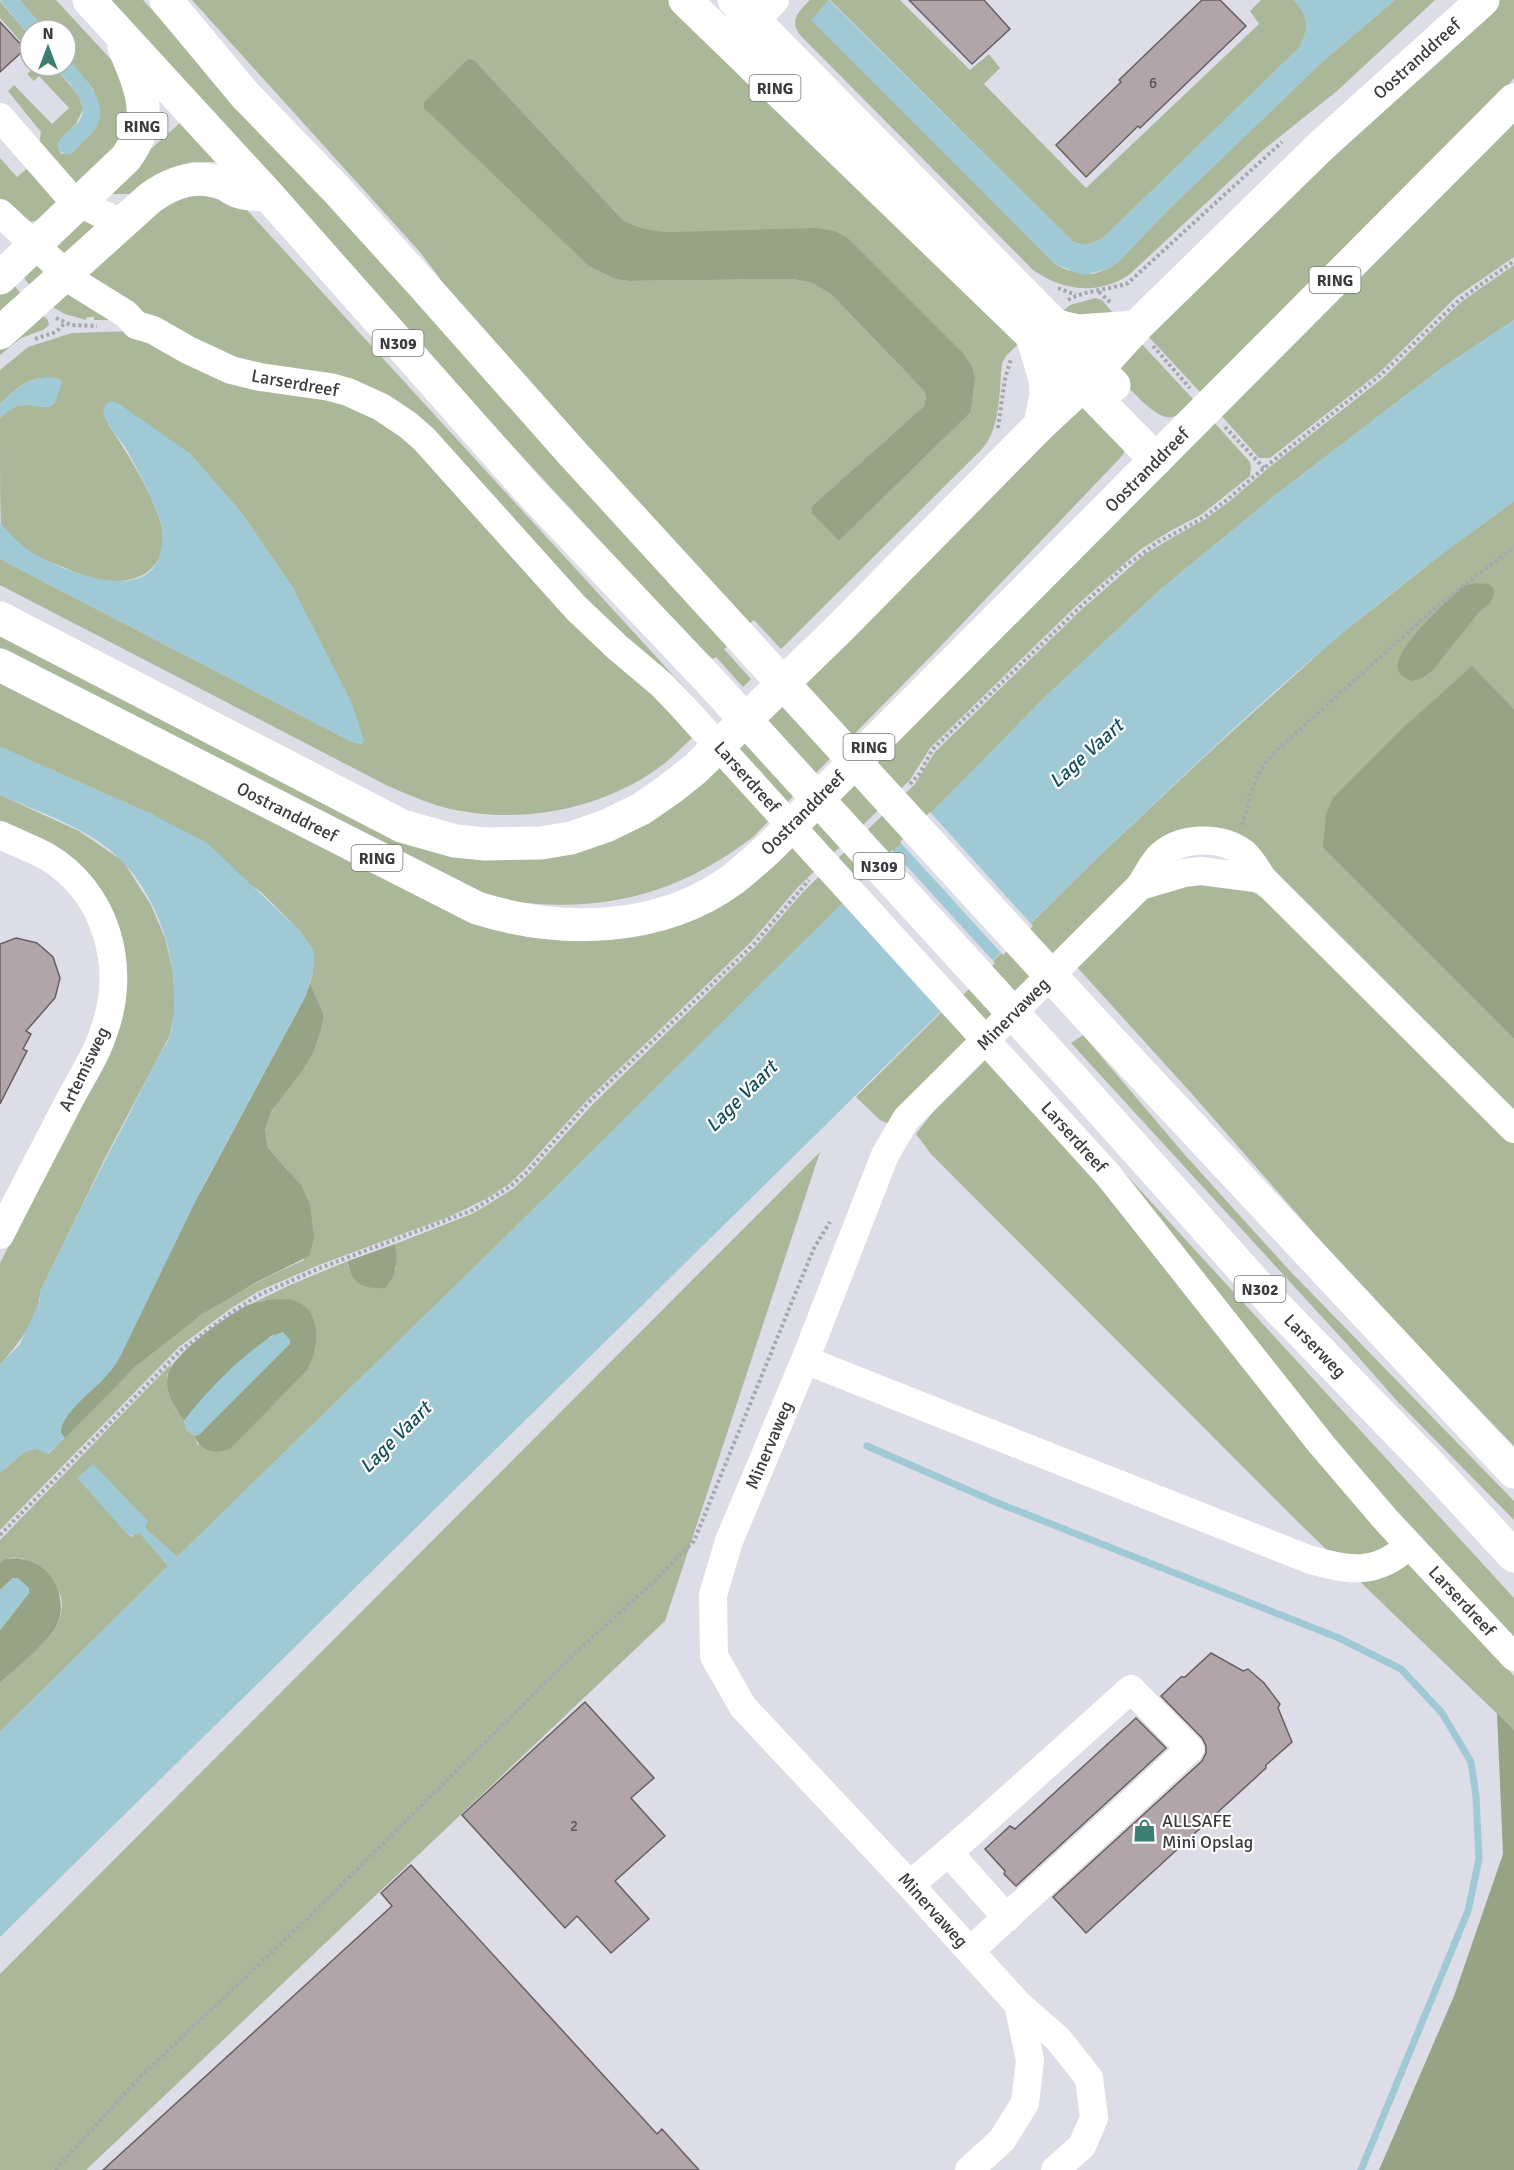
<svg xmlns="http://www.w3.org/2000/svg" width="1514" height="2170" font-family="Signika,sans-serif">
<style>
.green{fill:#aab799;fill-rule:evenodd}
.forest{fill:#96a485}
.water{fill:#9fc9d5}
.pier{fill:#dddde7}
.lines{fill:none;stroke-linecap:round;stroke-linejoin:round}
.stream{stroke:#9fc9d5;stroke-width:7}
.building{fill:#b1a5a9;stroke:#695f63;stroke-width:1.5}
.path{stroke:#a6a6ae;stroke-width:4;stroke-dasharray:3 3;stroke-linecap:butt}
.minor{stroke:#fff;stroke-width:28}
.major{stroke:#fff;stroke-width:33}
.labels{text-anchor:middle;stroke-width:4.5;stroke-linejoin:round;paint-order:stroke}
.number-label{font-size:15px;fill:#58565a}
.shield{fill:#fff;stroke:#767679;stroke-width:1.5}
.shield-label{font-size:16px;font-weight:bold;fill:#3b3b3f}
.street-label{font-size:18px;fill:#3b3b3f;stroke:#fff}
.poi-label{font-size:18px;fill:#3b3b3f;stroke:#fff;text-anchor:start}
.water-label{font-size:20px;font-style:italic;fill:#16505e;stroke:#fff}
</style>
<rect width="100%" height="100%" fill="#dddde7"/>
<path class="green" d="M 20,0 L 56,0 L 116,65 L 129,88 L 125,138 L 78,187 L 39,144 L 41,132 L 8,91 L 14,85 L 52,124 L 69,108 L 39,76 L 34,81 L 27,74 L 36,66 L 54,66 L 79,96 L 83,109 L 76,124 L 60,140 L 59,151 L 62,154 L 72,153 L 95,129 L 100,111 L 93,89 L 66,56 L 66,30 L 45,30 Z
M 106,0 L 143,0 L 722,637 L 727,647 L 724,649 L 751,679 L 743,687 L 716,657 L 713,659 L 700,649 L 483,414 Z
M 192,0 L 676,0 L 1018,344 L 1006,356 L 1002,363 C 999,390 1001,428 982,449 L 781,649 L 754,620 L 749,624 L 452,298 L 436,273 L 419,251 ZM 475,61 L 623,220 L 636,228 L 653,232 L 849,239 L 973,368 L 975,378 L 971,412 L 839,541 L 812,506 L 924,406 L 926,397 L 924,391 L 831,294 L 812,283 L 794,279 L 628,281 L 615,279 L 590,267 Z
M 810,0 L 829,0 L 812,20 L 1055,264 L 1067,270 L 1093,274 L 1105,270 L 1117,263 L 1169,209 L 1323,61 L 1395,0 L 1435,0 L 1337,91 L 1262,151 L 1130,274 C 1099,296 1063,291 1033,270 L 801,36 C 788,21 799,11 810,0 Z
M 830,0 L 900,0 L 970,70 L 989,54 L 1000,68 L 984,84 L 1086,188 L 1259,24 L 1250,11 L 1261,0 L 1294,0 C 1309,17 1310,28 1299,48 L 1103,238 C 1092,244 1085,246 1073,242 Z
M 1500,0 L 1514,0 L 1514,78 L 1499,96 L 1201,393 L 1146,334 Z
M 0,1 L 30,37 L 30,52 L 0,18 Z
M 1514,120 L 1514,257 L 1456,297 L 1380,372 L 1270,458 L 1259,458 L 1219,413 Z
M 181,122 L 218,162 L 192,162 L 177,167 L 130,194 L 101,194 Z
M 0,158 L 17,177 L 30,166 L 57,203 L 43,220 L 28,222 L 0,200 Z
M 195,190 L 247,210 L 693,697 L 635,651 L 434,436 L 179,335 L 83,275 L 144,216 Z
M 80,217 L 100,230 L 66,263 L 46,245 Z
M 27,262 L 46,268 L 35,292 L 18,270 Z
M 1514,265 L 1514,320 L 1439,370 L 1278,493 L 1161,589 L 1045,697 L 850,896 L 488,1254 L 177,1557 L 146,1529 L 145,1526 L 147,1523 L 93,1465 L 78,1478 L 131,1537 L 136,1533 L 140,1533 L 168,1566 L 0,1732 L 0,1683 C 14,1670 50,1640 58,1624 C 61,1617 63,1605 61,1597 C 59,1592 52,1586 49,1583 C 36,1567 22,1548 0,1563 L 0,1540 L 172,1363 L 167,1376 L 175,1408 L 184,1421 L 186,1429 L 194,1436 L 198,1445 L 307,1370 L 266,1300 L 249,1305 L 290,1285 L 348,1261 L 349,1269 L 396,1270 L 395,1244 L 474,1213 L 513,1189 L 529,1174 L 593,1104 L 756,946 L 803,892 L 915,784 L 935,752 L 1081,610 L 1145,554 L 1175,536 L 1204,520 L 1230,501 L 1266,470 L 1384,377 L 1461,302 Z
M 9,279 L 25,299 L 0,322 L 0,287 Z
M 66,290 L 112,320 L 94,320 L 94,317 L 87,317 L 86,320 L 65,314 L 49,305 Z
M 1095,298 L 1102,300 L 1112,312 L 1095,317 L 1061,313 L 1070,305 Z
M 36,310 L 48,320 L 49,325 L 43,330 L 21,338 L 0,355 L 0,343 Z
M 135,331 L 387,420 L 625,663 L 692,738 C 683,746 675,755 665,763 C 603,811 515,827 439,806 C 422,801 405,793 388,786 L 0,585 L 0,559 L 352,742 L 362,744 L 293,588 L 240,511 L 189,453 L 108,424 C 125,449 157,500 162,529 C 169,574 130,588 93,578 C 83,576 73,571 63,567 C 41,559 12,546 1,523 C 0,514 0,434 0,418 C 19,399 26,406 50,407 L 59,379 C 30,374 20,386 0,404 L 0,370 L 28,347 L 72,333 Z
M 1139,341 L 1194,400 C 1187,405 1180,415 1172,417 C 1156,422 1122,380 1111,368 Z
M 1080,403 L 1127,442 L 1124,453 L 1121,457 L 937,650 L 753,837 C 672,899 593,915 494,899 L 0,656 L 0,625 L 394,829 L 587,843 Z
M 1212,420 L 1250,462 L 1251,468 L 1250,476 L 1201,515 L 1172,530 L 1141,549 L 1076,606 L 930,748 L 910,780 L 798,887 L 751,942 L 588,1099 L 524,1170 L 509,1184 L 486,1199 L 451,1216 L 319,1265 L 259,1291 L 230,1309 L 179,1347 L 0,1530 L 0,1473 L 24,1452 L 32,1448 L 45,1451 L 48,1454 C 78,1426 105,1395 135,1367 C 184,1321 243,1287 304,1260 L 288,1170 L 268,1148 L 265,1128 L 272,1110 L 314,1051 L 321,1030 L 324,1015 L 310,983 L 313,972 L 314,951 L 298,929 L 261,892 L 153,815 L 0,747 L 0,672 L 482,916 L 691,909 Z
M 1514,501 L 1514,709 L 1472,667 L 1323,848 L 1514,1039 L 1514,1109 L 1213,829 L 889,1124 L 880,1120 L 856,1097 L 1100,855 L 1215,747 L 1337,637 L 1443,553 Z
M 0,795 L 79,831 L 123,861 L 151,905 L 165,938 L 173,971 L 175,1009 L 170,1035 L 105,1158 L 40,1292 C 40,1317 16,1347 0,1365 L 0,1263 L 113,1039 L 120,936 L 0,822 Z
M 1191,881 L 1251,891 L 1266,900 L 1514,1143 L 1514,1446 L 1369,1296 L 1192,1094 L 1076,966 L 1141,902 L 1153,894 Z
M 1083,1035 L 1185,1155 L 1289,1270 L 1514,1501 L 1514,1520 L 1398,1402 L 1345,1342 L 1071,1043 Z
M 988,1054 L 1434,1585 L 1514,1676 L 1514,1730 L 1298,1522 L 931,1154 L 916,1134 L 939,1104 Z
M 820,1152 L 665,1621 L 86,2170 L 0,2170 L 0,1974 Z
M 1108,1155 L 1514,1598 L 1514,1644 L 1360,1476 Z"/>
<path class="forest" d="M 470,59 L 475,61 L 623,220 C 640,230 655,232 674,232 L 816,228 L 834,231 L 849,239 L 962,352 L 973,368 L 975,378 L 971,412 L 839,541 L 812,513 L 812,506 L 924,406 L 926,397 L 924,391 L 831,294 L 812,283 L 794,279 L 628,281 L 615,279 L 590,267 L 424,108 L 424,102 L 467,60 Z
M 1475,583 L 1489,584 L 1494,589 L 1494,595 L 1490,603 L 1479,612 L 1433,670 L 1422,678 L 1412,681 C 1406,678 1399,676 1398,669 C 1394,648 1448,600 1463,586 Z
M 1472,666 L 1514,709 L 1514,1039 L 1323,848 L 1326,814 L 1333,798 L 1405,726 Z
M 310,983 L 324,1015 L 321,1030 L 314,1051 L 302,1071 L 272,1110 L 265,1129 L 268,1148 L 301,1185 L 310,1204 L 314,1238 L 309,1256 L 257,1282 L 201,1315 L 136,1366 L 65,1438 L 61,1433 L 60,1427 L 202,1189 L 305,997 Z
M 395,1244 C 398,1261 397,1275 385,1288 C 364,1289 351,1285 348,1261 Z
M 266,1300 C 275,1300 286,1298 295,1301 C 323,1310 319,1350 307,1370 L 230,1449 C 213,1454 202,1452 194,1436 L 200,1434 L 274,1334 C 238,1362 212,1385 184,1421 C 175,1408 164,1391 168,1374 C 174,1353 229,1314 248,1305 C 254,1303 261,1302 266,1300 Z
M 17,1558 C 36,1562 48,1568 56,1586 C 62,1599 63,1615 56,1627 C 45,1645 16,1668 0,1683 L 0,1630 L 29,1593 L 13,1578 L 0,1590 L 0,1563 L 6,1559 Z
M 1497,1713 L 1514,1730 L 1514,2170 L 1379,2170 L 1454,1996 L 1503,1854 Z"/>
<path class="water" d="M 0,0 L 20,0 L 45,30 L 30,30 L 30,37 Z
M 829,0 L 1073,242 C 1085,246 1092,244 1103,238 L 1299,48 C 1310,28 1309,17 1294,0 L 1395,0 L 1323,61 L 1169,209 L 1117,263 L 1105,270 L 1082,275 L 1055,264 L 811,20 Z
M 66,56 C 81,75 113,103 95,129 C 89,138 79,145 72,153 L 67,155 L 59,151 L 57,145 C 61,136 70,131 77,124 C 95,104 66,81 54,66 L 66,66 Z
M 1514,320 L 1514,501 C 1454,545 1395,589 1338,637 C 1255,706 1178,781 1100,855 L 0,1937 L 0,1732 L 168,1566 L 140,1533 L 129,1536 L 77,1478 L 93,1464 L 148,1521 L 145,1526 L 146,1529 L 177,1557 L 488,1254 L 850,896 L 1045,697 L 1161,589 L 1278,493 L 1439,370 Z
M 47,377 L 59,379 L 62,382 L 55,403 L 50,407 C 26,406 19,399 0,418 L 0,404 C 17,389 24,380 47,377 Z
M 112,401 L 118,403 L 189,453 L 240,511 L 293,588 L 351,701 L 364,740 L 362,744 L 352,742 L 0,559 L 0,522 C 13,538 26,551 45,560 C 73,573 141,600 158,560 C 162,550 164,539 162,528 C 157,505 139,473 128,452 C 121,440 111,430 105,418 C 102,412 103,409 107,403 Z
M 0,747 L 153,815 L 207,843 L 298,929 L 314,951 L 313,972 L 305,997 L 202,1188 L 121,1355 C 117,1362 113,1369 107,1375 C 95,1390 60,1414 61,1433 L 65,1438 L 47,1454 L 37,1449 L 24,1452 L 0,1473 L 0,1365 L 20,1344 L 40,1300 L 40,1292 C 69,1232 98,1172 130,1113 C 139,1094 149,1075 159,1056 C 163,1049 169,1040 171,1032 C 183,975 163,905 123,862 C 94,830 39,812 0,795 Z
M 283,1332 L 290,1340 L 290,1344 L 200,1434 L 194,1436 L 186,1429 L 184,1421 C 205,1394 227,1370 254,1349 C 264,1342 272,1335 283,1332 Z
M 13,1578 L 18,1578 L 29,1588 L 29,1593 L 0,1630 L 0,1590 Z"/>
<path class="pier" d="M 930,812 L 1033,926 L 1003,955 L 900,842 Z
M 892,850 L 995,963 L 944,1014 L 841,901 Z"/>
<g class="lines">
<path class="stream" d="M 867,1446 L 993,1501 L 1339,1638 L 1401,1669 L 1442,1713 L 1471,1762 L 1476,1796 L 1479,1859 L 1468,1911 L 1361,2170"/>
</g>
<path class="building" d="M 909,0 L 984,0 L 1010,29 L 972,64 Z
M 1202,0 L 1220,0 L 1246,26 L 1140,128 L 1138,126 L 1086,177 L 1056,145 L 1121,82 L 1119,80 Z
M 0,22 L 25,49 L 0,72 Z
M 16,938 L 37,943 L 53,957 L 60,978 L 55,998 L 26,1031 L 31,1034 L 23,1049 L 27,1051 L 0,1104 L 0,944 Z
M 1211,1653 L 1243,1671 L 1248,1669 L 1264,1683 L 1280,1704 L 1278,1708 L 1292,1742 L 1266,1765 L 1266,1768 L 1086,1933 L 1053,1897 L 1202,1761 L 1206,1753 L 1206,1746 L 1202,1738 L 1161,1696 L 1181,1677 L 1185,1677 Z
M 585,1702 L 654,1778 L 631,1798 L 665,1836 L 615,1881 L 649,1919 L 611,1953 L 577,1916 L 565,1928 L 462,1815 Z
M 1136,1718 L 1166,1748 L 1016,1886 L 1004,1874 L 1005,1871 L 985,1849 L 1010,1826 L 1015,1829 Z
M 411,1865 L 657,2134 L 662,2129 L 699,2170 L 103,2170 L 392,1906 L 381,1893 Z"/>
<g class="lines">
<path class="path" d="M 1058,288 L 1076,295
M 1099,292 L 1110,302
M 1068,300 C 1085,290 1109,290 1128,283 L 1282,142
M 56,318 L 71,325 L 97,326
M 35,339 L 56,332 L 65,323
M 1153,346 L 1190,388
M 1225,427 L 1264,468
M 998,428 L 1005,379 L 1011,359
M 910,784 L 920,773 L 932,750 L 1079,608 L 1124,567 L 1158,542 L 1203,518 L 1228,499 L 1264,468 L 1382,374 L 1459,300 L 1514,261
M 1242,825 C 1252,791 1252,776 1277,750 L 1436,607 L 1514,547
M 0,1535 L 181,1350 L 232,1312 L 261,1294 L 320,1268 L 473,1210 L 511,1186 L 527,1172 L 590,1101 L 754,944 L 809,880
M 55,2170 L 141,2076 L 309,1917 L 572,1656 L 651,1584 L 694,1541 L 814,1248 L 830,1222"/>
<path class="minor" d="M 733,27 L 754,22 L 775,0
M 0,117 L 69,196 L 78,203 L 122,223
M 0,213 L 76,283 L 126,314 L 136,325 L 153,330 L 188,350 L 231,370 L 260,377 L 330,387 L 348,392 L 381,407 L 408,425 L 424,439 L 576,608 L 617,647 L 662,685 L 683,707 L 1109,1176 L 1321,1444 L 1387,1521 L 1514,1657
M 0,835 C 15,842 31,848 46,856 C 107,892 127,967 104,1031 C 96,1057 79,1081 67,1105 C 45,1148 22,1191 0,1235
M 1140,886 L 1184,873 L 1201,871 L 1263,879
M 805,1360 L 1308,1559 C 1348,1571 1377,1576 1409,1545
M 948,1852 L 1007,1918
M 910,1885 L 973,1831 L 1131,1689 L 1190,1749 L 970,1951
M 969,2170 L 1002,2140 L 1025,2103 L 1030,2060 L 1018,2004
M 1055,2170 L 1082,2146 L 1094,2118 L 1089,2078 L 1058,2039 L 1018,2004 L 910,1885 L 743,1707 L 714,1656 L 713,1595 L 729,1541 L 805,1360 L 885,1155 L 906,1119 L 1140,886 C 1146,877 1151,866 1158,858 C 1179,836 1220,835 1244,853 C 1252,860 1257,870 1263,879 L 1514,1129"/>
<path class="major" d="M 89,0 L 268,195 L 529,490 L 710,681 L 1074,1080 L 1274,1304 L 1429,1464 L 1514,1556
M 166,0 L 245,95 L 336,189 L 423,285 L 573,454 L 747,644 L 1086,1014 L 1514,1472
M 685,0 L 1083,385 L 1156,460
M 734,0 L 1114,385
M 0,278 L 126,158 C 156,117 141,89 124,47
M 1057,326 L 1078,331 L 1136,327
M 0,333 L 150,198 C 172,182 196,173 224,184 C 229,186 234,191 240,192 C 248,195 259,194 268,195
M 1033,339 L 1045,379 L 1046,395 L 1040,425
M 0,618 L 402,826 L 455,841 L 485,844 L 541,843 L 571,838 L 606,826 L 641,809 L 670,789 L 695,769 L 840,628 L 1040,425 L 1083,385 L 1136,327 L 1322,145 L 1483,0
M 0,665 L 477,908 C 560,934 659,933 732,880 C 744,871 756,860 767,850 L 1514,100"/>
</g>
<defs>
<symbol id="shop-bare" viewBox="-9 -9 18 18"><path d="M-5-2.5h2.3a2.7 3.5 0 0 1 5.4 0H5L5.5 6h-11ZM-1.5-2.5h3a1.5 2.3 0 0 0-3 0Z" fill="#3b7f74" stroke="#fff" stroke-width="2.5" paint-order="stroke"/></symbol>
</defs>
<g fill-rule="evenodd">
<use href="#shop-bare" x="1128" y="1814" width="33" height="33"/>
</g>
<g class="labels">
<g class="number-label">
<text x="1153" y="88">6</text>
<text x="574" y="1831">2</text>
</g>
<g class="shield">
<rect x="749.5" y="75" width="51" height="26" rx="4.5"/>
<rect x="116.5" y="113" width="51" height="26" rx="4.5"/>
<rect x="1309.5" y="267" width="51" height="26" rx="4.5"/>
<rect x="372.5" y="330" width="51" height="26" rx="4.5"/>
<rect x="843.5" y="734" width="51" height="26" rx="4.5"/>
<rect x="351.5" y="845" width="51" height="26" rx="4.5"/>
<rect x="853.5" y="853" width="51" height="26" rx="4.5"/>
<rect x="1234.5" y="1276" width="51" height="26" rx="4.5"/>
</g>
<g class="shield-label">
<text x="775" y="94">RING</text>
<text x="142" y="132">RING</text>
<text x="1335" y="286">RING</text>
<text x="398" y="349">N309</text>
<text x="869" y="753">RING</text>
<text x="377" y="864">RING</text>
<text x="879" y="872">N309</text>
<text x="1260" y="1295">N302</text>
</g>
<g class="street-label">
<text transform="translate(1417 59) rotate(-42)" y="6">Oostranddreef</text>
<text transform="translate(295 383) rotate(10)" y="6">Larserdreef</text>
<text transform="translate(1147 470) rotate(-45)" y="6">Oostranddreef</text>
<text transform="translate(747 777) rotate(48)" y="6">Larserdreef</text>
<text transform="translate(287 812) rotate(27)" y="6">Oostranddreef</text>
<text transform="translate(803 813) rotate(-45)" y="6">Oostranddreef</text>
<text transform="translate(1013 1014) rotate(-45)" y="6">Minervaweg</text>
<text transform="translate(84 1069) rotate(-64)" y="6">Artemisweg</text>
<text transform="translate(1074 1137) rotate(48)" y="6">Larserdreef</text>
<text transform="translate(1315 1346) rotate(46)" y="6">Larserweg</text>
<text transform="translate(769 1445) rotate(-67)" y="6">Minervaweg</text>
<text transform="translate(1462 1601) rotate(47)" y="6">Larserdreef</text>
<text transform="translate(933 1910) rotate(48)" y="6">Minervaweg</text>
</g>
<g class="poi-label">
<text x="1162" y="1827">ALLSAFE<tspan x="1162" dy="21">Mini Opslag</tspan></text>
</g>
<g class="water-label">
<text transform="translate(1086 753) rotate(-42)" y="7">Lage Vaart</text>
<text transform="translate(741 1096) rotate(-45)" y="7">Lage Vaart</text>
<text transform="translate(395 1437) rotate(-45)" y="7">Lage Vaart</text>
</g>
</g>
<g transform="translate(48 48)"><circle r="28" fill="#ffffff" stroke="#b1b1b2" stroke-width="1.5"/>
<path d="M0-4.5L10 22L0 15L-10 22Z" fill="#3b7f74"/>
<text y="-9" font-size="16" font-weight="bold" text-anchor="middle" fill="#3b3b3f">N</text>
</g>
</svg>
